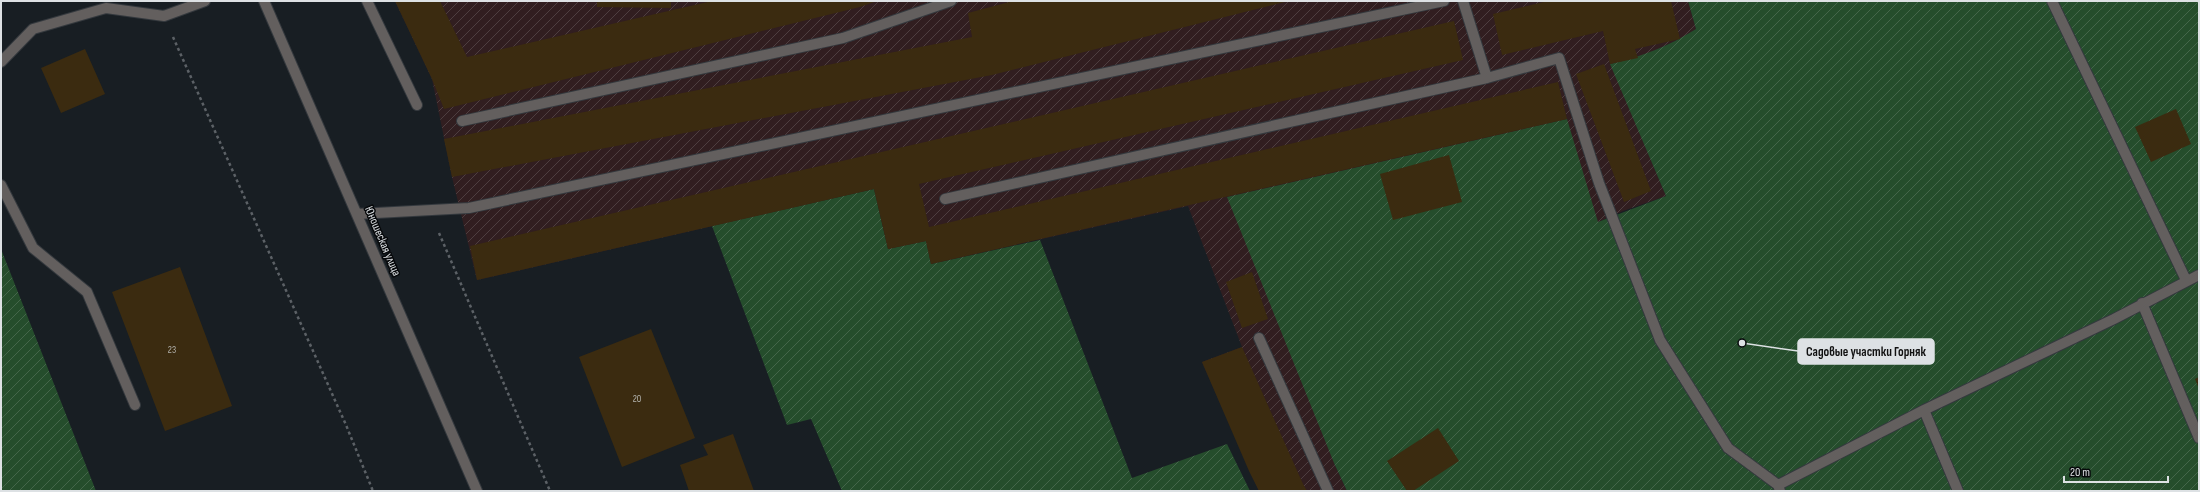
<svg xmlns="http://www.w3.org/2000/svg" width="2200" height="492" font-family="'Sofia Sans Condensed',sans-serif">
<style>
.industrial{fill:url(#industrial-furrows)}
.garden{fill:url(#garden-furrows)}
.building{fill:#3b2b10}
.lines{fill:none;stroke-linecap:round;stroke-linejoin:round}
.minor-casing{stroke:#34393e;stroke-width:12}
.path{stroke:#5c6166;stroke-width:2.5;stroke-dasharray:3 3;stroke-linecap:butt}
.minor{stroke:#635f5e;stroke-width:10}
.labels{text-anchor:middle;stroke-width:3;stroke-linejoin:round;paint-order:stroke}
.number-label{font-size:10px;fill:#b4b4af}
.street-label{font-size:12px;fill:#dde1e4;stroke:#06080a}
.leader{fill:none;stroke:#dde1e4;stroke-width:1.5}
.callout-dot{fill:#dde1e4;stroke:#06080a;stroke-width:1.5}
.callout{fill:#dde1e4;stroke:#dde1e4;stroke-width:1.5}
.callout-label{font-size:13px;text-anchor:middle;font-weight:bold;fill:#111}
</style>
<defs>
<pattern id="industrial-furrows" width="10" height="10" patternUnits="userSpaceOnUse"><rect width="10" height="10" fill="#311e20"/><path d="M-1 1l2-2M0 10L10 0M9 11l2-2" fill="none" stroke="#4e3e40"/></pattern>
<pattern id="garden-furrows" width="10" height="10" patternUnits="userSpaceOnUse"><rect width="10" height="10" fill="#254d2c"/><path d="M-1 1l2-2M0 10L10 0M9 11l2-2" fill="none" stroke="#44664a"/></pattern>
</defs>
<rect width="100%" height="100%" fill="#181e23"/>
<path class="industrial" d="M 395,1 L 1688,1 L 1696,29 L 1680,39 L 1638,58 L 1611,64 L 1666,196 L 1623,211 L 1598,222 L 1334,463 L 1347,491 L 1259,491 L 1202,362 L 1242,347 L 1188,206 L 931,264 L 888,249 L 874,189 L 477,280 L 452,177 L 432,79 Z"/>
<path class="garden" d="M 1688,1 L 2199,1 L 2199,491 L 1347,491 L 1334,463 L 1227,197 L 1567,119 L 1598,222 L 1666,196 L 1610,64 C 1641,57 1669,46 1696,29 Z
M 874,189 L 888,249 L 926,241 L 931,264 L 1040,240 L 1132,478 L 1227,444 L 1250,491 L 842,491 L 811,419 L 787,425 L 712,226 Z
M 1,249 L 12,277 L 96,491 L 1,491 Z"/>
<path class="building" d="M 395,1 L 440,1 L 467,57 L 712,1 L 877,1 L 860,7 L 444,109 L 432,79 Z
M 597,1 L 671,1 L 671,8 L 597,7 Z
M 1013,1 L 1285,2 L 992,75 L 452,177 L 444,139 L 972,37 L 968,13 Z
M 1548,1 L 1671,1 L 1680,39 L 1635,49 L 1638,58 L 1610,64 L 1603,31 L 1502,55 L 1493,14 Z
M 1454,21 L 1463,60 L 919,184 L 929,227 L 1558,82 L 1567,119 L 931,264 L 926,241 L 888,249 L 874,189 L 477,280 L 470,246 Z
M 85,49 L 105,94 L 61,113 L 41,68 Z
M 1604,64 L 1651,191 L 1624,202 L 1576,74 Z
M 2176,109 L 2191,144 L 2151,162 L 2135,127 Z
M 1449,155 L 1462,202 L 1393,220 L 1380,174 Z
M 180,267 L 232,406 L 165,431 L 112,292 Z
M 1252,272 L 1268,319 L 1242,328 L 1226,282 Z
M 651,329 L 695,438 L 622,467 L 579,357 Z
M 1242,347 L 1303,484 L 1307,491 L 1259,491 L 1249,471 L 1202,362 Z
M 2199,377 L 2199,389 L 2195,379 Z
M 1438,428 L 1459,461 L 1413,491 L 1407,491 L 1387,461 Z
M 733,434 L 754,491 L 689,491 L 680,465 L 708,455 L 703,445 Z"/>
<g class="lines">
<defs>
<path id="minor" d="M 264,1 L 477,491
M 367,1 L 417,105
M 1463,1 L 1487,78 L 1559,58 L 1599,183 L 1660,340 L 1728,448 L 1778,485 L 1780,491
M 2052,1 L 2186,280
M 1,62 L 33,29 L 106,8 L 164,16 L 205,1
M 462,121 L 843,38 L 951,1
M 1,185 L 33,248 L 87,292 L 135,405
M 945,199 L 1487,78
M 357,214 L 469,208 L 1444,1
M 2142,303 L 2199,438
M 1259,338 L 1328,491
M 1924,410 L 1958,491
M 1778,485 L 1924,410 L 2114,319 L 2199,275"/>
</defs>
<use href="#minor" class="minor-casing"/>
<path class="path" d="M 173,37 L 346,425 L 373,491
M 439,233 L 550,491"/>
<use href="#minor" class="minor"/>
</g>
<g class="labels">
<g class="number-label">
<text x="172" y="353">23</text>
<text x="637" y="402">20</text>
</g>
<g class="street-label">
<text transform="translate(383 241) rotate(67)" y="4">Юношеская улица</text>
</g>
</g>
<path class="leader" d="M1742 343L1798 351"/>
<circle class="callout-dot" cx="1742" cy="343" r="4"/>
<rect class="callout" x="1798" y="339" width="136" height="25" rx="4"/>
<g class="callout-label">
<text x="1866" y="356">Садовые участки Горняк</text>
</g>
<rect width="2200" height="492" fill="none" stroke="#dde1e4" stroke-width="4"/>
<path d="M2064 476v6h104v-6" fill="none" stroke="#dde1e4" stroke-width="2"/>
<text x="2070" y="476" font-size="12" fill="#dde1e4" stroke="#06080a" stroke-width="3" paint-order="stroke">20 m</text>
</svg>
